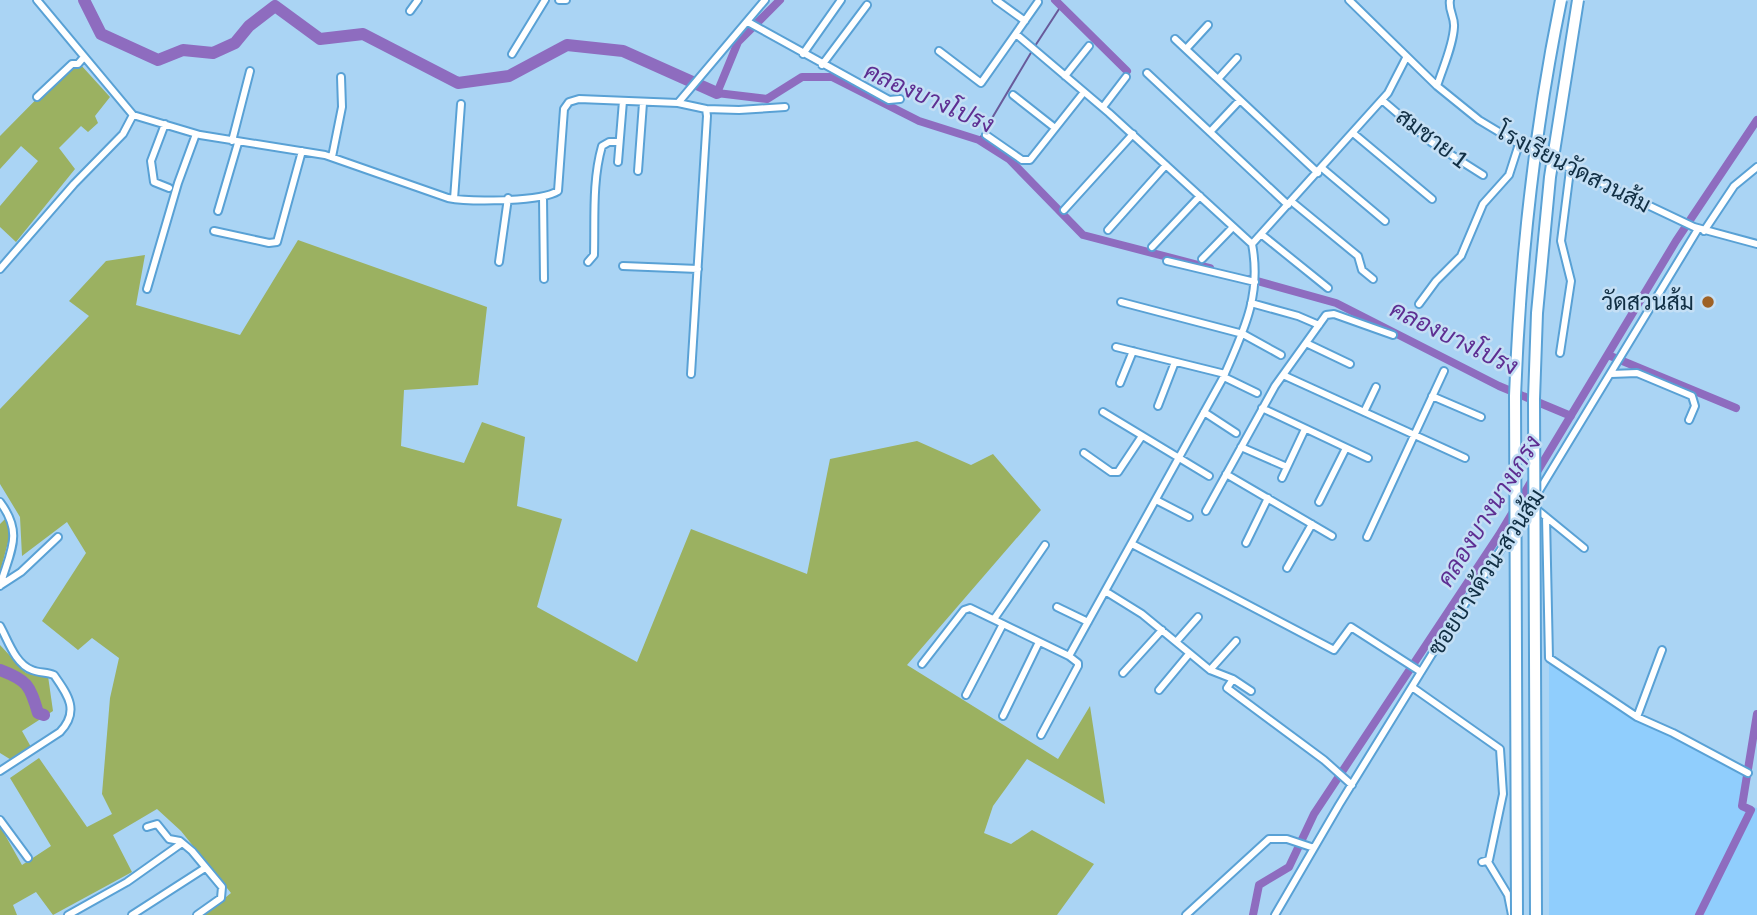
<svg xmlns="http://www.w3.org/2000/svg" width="1757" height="915" font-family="'Golos Text',Sarabun,sans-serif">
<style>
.built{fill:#90cefd}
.green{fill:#9bb161}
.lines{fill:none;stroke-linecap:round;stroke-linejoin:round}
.stream{stroke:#685a9a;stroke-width:2}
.canal{stroke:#8e6cbf;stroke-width:8}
.river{stroke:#8e6cbf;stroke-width:12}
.street-casing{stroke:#59a1d5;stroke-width:10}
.street{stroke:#fff;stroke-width:6}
.highway-bridge-casing{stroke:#59a1d5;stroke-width:14;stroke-linecap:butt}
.highway-bridge{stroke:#fff;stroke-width:10}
.poi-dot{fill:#9e6125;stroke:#c4dff5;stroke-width:2.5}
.labels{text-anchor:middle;stroke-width:5;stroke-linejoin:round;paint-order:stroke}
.street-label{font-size:23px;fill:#112f44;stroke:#c4dff5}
.poi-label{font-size:23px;fill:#112f44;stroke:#c4dff5;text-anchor:end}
.water-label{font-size:24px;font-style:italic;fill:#5e2e92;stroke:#c4dff5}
</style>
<rect width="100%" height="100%" fill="#aad4f4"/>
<path class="built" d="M 1549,663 L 1747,778 L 1744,805 L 1757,808 L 1757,915 L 1549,915 Z"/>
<path class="green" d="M 73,62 L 80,64 L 110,97 L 95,116 L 98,123 L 88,132 L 81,126 L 59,148 L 75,169 L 16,242 L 0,227 L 0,206 L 38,161 L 21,146 L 0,169 L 0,136 Z
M 298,240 L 487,307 L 478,385 L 404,390 L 401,446 L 464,463 L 482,422 L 525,437 L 517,506 L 562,519 L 537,607 L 637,662 L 691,529 L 807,574 L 830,459 L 917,441 L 971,465 L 993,454 L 1041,510 L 907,665 L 1058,759 L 1090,706 L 1105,804 L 1027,759 L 993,806 L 984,833 L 1011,844 L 1032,830 L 1094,864 L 1057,915 L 204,915 L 231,893 L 181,831 L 157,809 L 113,835 L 132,872 L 53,915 L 36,892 L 13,905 L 17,915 L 0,915 L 0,826 L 22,865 L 51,846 L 10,778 L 39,758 L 87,827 L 112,814 L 102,794 L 110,698 L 119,658 L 92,638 L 78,650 L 42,621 L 86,553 L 67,522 L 22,556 L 20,517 L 0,484 L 0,409 L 89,316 L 69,301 L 106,261 L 145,255 L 136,305 L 240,335 Z
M 7,517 L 10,535 L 0,572 L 0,524 Z
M 0,645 L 26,673 L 48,676 L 53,711 L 22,731 L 31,747 L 13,761 L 0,753 Z"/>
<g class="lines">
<path class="stream" d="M 1035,46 L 1061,6
M 979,140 L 1032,51"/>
<path class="canal" d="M 780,0 L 738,42 L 717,93 L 767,99 L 802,77 L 832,77 L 919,121 L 979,140 L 1009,159 L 1083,235 L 1210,268
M 1055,0 L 1127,71
M 1250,279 L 1336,303 L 1499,386 L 1571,416
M 1608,355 L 1736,408
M 1253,915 L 1259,885 L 1289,867 L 1314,814 L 1499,535 L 1676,241 L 1757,120
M 1699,915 L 1751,810 L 1742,806 L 1757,714"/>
<path class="river" d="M 84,0 L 101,34 L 158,60 L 183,50 L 213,53 L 235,43 L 249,26 L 275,6 L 320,39 L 363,34 L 458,83 L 509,76 L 567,45 L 623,51 L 717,93
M 0,670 C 27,680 30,685 38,713 L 44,715"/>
<defs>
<path id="street" d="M 37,0 L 133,115 L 200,135 L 325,155 L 448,198 C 469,202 541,202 558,191 L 564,109 L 569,102 L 579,99 L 678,103 L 765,0
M 559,0 L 566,0
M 996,0 L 1025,21
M 1349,0 L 1437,86 L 1479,120 L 1519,144 L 1694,227 L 1757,244
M 410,11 L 418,0
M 748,22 L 889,100 L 900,99
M 1016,34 L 1109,113 L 1252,244
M 1175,39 L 1318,173
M 1186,49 L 1208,25
M 939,51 L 981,83 L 1038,2
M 512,54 L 545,0
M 803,54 L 841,0
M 822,65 L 867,5
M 1147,73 L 1288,205
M 1065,76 L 1089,46
M 1218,79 L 1237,58
M 1437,86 C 1443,67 1453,46 1454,27 C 1455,17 1448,10 1450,0
M 1013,95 L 1055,128
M 37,97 L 72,64 L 78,64 L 84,57
M 1382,100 L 1431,142 L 1483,175
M 678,103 L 706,109 L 707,116 L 691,374
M 1103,107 L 1126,77
M 706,109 L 739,110 L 785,107
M 165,124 L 151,161 L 154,182 L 169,188
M 1210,132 L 1240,100
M 1353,133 L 1432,199
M 986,135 L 1022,160 L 1030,160 L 1084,92
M 232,141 L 250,71
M 332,157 L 342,107 L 341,77
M 618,162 L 623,101
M 1322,168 L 1385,221
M 638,171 L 643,103
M 543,197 L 544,279
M 454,199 L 461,104
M 1291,201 L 1358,256 L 1362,270 L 1373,279
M 1064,210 L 1133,134
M 218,211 L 238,143
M 1108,230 L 1166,165
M 214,231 L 269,243 L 277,242 L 302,151
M 1704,231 L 1734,186 L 1757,167
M 1261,234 L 1328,288
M 1152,247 L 1200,196
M 1202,259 L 1233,227
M 1167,261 L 1255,282
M 499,262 L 508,198
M 588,262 L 594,255 C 595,219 592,181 602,146 L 609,142 L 619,142
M 623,266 L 698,269
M 0,269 L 74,184 L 123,134 L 133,115
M 147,289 L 178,183 L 196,134
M 1121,302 L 1243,334 L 1281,355
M 1251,303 L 1298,316 L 1319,325
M 1419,304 L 1436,281 L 1461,256 L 1483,204 L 1509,175 L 1519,144
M 1306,343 L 1350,364
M 1116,347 L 1225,374
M 1560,353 L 1571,281 L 1561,241 L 1570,170
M 1611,374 L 1637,373 L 1692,396 L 1695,406 L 1689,420
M 1283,375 L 1465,458
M 1224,377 L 1257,393
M 1120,383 L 1133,351
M 1432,396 L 1481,417
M 1158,406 L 1175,362
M 1262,408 L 1368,458
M 1103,412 L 1209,476
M 1204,412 L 1236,433
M 1364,412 L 1376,387
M 1241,447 L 1287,467
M 1084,453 L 1111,472 L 1118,472 L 1142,436
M 1226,474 L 1332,536
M 1282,478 L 1305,429
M 1156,500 L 1189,517
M 0,502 C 24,534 10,551 0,586
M 1319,502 L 1346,448
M 1535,508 L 1584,548
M 1206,511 L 1275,386 L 1326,315 L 1334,314 L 1393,335
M 1546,517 L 1549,658 L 1637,717 L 1673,733 L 1748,773
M 1367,537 L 1444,371
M 1246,543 L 1268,498
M 1132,544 L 1334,650 L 1351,627 L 1421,672
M 1287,568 L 1312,524
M 1,585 L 21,572 L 58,537
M 1105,591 L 1142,614 L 1210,670 L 1233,679 L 1227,688 L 1324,760 L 1352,785
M 1057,607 L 1088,622
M 994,619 L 1045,545
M 0,626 C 8,640 15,664 32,670 C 39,673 47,672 54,675 C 68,695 80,711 60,732 L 0,771
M 1176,642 L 1198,617
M 922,664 L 964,610 L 970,608 L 1069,656 L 1223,378 C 1243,332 1262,296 1252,244 L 1388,93 L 1406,58
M 1210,670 L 1236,641
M 1123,673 L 1162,630
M 1233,679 L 1251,691
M 1412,687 L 1500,749 L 1503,794 L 1489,860 L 1482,862
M 1159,690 L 1189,654
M 966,695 L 1003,624
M 1003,716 L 1039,642
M 1637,717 L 1662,650
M 1041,735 L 1078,666 L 1078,663 L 1069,656
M 0,820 L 28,858
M 147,827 L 157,824 L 169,839 L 180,841 L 192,851 L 222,887 L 221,898 L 197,915
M 1488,862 L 1508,895 L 1512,915
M 68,915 L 127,882 L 182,843
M 132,915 L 205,868
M 1186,915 L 1269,839 L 1287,839 L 1314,848
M 1275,915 L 1339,805 L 1437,646 L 1531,504 L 1698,229"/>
</defs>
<use href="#street" class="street-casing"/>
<use href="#street" class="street"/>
<defs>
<path id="highway-bridge" d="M 1517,915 L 1515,396 C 1520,263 1534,131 1561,0
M 1536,915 L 1534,399 L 1537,313 L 1550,177 L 1578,0"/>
</defs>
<use href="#highway-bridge" class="highway-bridge-casing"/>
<use href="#highway-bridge" class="highway-bridge"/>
</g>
<circle class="poi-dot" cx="1708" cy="302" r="7"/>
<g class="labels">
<g class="street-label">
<text transform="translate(1432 138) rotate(37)" y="8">สมชาย 1</text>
<text transform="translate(1574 168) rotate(27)" y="8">โรงเรียนวัดสวนส้ม</text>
<text transform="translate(1486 572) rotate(-57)" y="8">ซอยบางด้วน-สวนส้ม</text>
</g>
<g class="poi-label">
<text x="1694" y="310">วัดสวนส้ม</text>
</g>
<g class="water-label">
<text transform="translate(929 98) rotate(24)" y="8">คลองบางโปรง</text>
<text transform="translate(1454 338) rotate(26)" y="8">คลองบางโปรง</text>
<text transform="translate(1489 511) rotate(-58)" y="8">คลองบางนางเกรง</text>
</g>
</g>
</svg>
